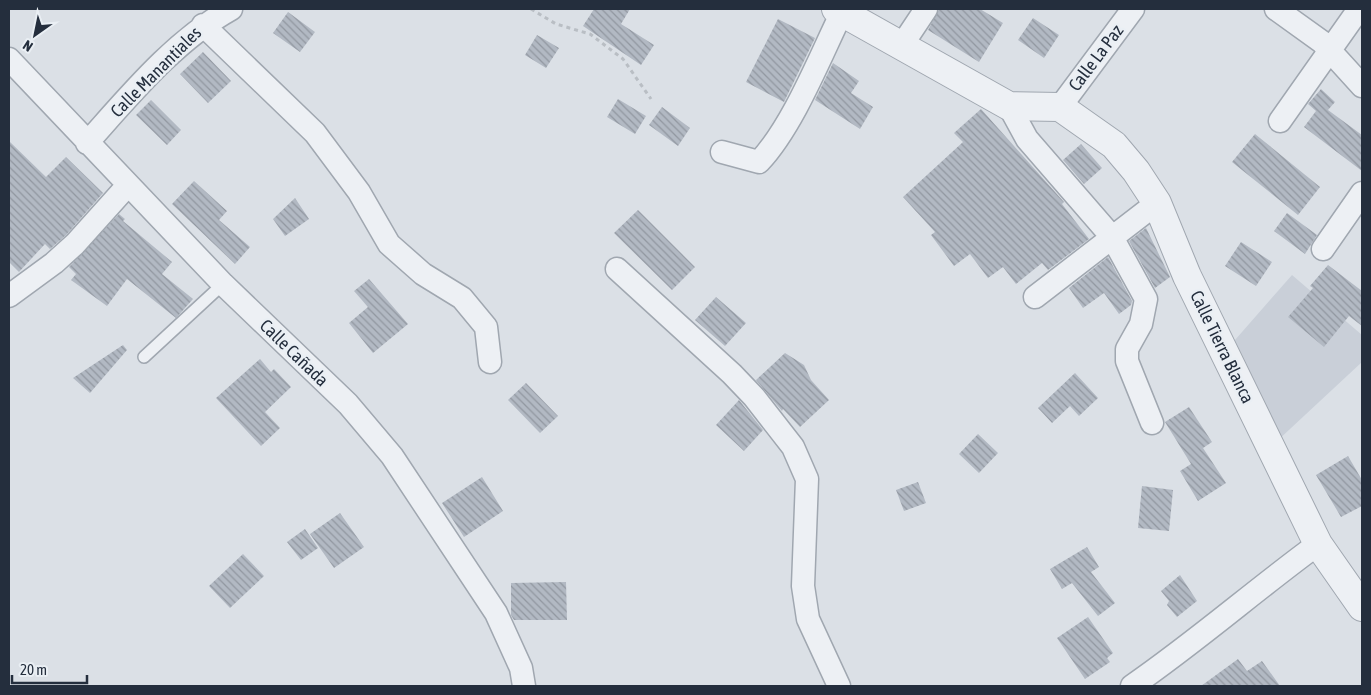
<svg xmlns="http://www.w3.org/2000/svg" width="1371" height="695" font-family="'Asap Condensed',sans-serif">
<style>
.built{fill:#c9cfd8}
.building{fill:url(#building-back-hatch)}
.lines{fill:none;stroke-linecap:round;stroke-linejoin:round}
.service-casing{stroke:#a0a7b0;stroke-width:14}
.minor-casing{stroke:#a0a7b0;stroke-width:25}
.tertiary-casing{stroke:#a0a7b0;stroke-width:30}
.path{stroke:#b9bec4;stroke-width:3;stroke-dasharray:4 4;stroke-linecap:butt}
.service{stroke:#edf0f4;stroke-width:11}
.minor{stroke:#edf0f4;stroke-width:22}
.tertiary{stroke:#edf0f4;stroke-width:28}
.labels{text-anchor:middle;stroke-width:5;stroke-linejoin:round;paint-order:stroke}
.street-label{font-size:18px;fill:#242e3d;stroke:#eaeff4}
</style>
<defs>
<pattern id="building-back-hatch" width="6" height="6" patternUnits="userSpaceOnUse" patternTransform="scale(1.25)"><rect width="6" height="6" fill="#b2b9c3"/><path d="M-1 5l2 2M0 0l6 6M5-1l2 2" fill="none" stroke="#9197a0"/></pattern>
</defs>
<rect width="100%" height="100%" fill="#dbe0e6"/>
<path class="built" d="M 1292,275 L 1362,335 L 1362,362 L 1276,442 L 1228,348 Z"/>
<path class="building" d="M 594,9 L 630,9 L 621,24 L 654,45 L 641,65 L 583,26 Z
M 939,9 L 980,9 L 1003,23 L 979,62 L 928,30 Z
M 288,12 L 315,32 L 300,52 L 273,33 Z
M 1033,18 L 1059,35 L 1044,58 L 1018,40 Z
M 778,19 L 815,38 L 784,102 L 746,82 Z
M 537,35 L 559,48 L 546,68 L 525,55 Z
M 203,52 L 231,81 L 208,103 L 180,74 Z
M 833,63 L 859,81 L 851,93 L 873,107 L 860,129 L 815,100 Z
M 1321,89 L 1335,102 L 1328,110 L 1362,135 L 1362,171 L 1304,127 L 1316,111 L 1308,104 Z
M 618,99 L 646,116 L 635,134 L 607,117 Z
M 151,100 L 181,130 L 167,145 L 136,115 Z
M 662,107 L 690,128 L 678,146 L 649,125 Z
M 981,109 L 1064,202 L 1062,204 L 1089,239 L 1048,270 L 1042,263 L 1016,284 L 1003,267 L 988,278 L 970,254 L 954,266 L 931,235 L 935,232 L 903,197 L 963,142 L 954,133 Z
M 1255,134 L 1320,187 L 1298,215 L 1232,162 Z
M 9,141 L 46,177 L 66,157 L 103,193 L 66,235 L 50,249 L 45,244 L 19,272 L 9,262 Z
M 1081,144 L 1102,168 L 1084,184 L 1063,160 Z
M 194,181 L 227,211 L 219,220 L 250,247 L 235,264 L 172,204 Z
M 295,198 L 309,219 L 285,236 L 273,219 Z
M 638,210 L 695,267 L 672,290 L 614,233 Z
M 1287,213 L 1317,235 L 1305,254 L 1274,231 Z
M 119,214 L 125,219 L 123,221 L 172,262 L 162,274 L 193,299 L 176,318 L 127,279 L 107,306 L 71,280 L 76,274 L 69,267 Z
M 1146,228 L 1170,277 L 1155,288 L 1129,241 Z
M 1241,242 L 1272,262 L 1256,286 L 1225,266 Z
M 1108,257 L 1132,301 L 1131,305 L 1119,314 L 1104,293 L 1083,308 L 1069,288 Z
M 1328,265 L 1362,291 L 1362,326 L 1349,316 L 1324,347 L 1288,317 L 1313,288 L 1310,286 Z
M 369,279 L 408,324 L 373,353 L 349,323 L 368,307 L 354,291 Z
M 716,297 L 746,323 L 725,346 L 695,320 Z
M 123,345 L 127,350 L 90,393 L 73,378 Z
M 785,353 L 804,365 L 811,380 L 829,400 L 800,427 L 783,409 L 782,411 L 756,380 Z
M 260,359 L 271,372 L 274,369 L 291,387 L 265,412 L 280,428 L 261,446 L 216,398 Z
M 1075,373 L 1098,398 L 1079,416 L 1070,406 L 1052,423 L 1038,408 Z
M 526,383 L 558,416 L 540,433 L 508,400 Z
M 739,400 L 763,430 L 744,451 L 716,425 Z
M 1189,407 L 1212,442 L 1203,448 L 1226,483 L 1198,501 L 1180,471 L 1191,464 L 1165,422 Z
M 978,434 L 998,453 L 979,473 L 959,454 Z
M 1348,456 L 1362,480 L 1362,506 L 1341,517 L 1316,475 Z
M 482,477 L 503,511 L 464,537 L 442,503 Z
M 918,482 L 926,503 L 904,511 L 896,490 Z
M 1142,486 L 1173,490 L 1169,531 L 1138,528 Z
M 340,513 L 364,547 L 334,568 L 310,534 Z
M 305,529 L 318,548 L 301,560 L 287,542 Z
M 1087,547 L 1099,567 L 1091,572 L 1115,603 L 1098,616 L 1072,583 L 1062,589 L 1050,569 Z
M 243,554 L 264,576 L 230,608 L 209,586 Z
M 1180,575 L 1197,601 L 1177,617 L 1167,605 L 1169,601 L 1161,591 Z
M 566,582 L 567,620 L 514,620 L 511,615 L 511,583 Z
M 1088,617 L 1113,653 L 1107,658 L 1110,662 L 1085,679 L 1057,638 Z
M 1238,659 L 1247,671 L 1262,661 L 1280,686 L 1201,686 Z"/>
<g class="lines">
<defs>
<path id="service" d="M 144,357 L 223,284"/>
<path id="minor" d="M 1276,9 L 1322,42 L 1362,86
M 203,25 L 315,133 L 359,192 L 389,244 L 423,274 L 462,298 L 486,327 L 490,362
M 902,45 L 926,9
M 9,59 L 223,284 L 348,404 L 392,456 L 496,613 L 521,668 L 524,686
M 1009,106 L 1027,139 L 1112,237 L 1146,299 L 1141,324 L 1127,349 L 1127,361 L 1152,423
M 1060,107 L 1133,9
M 1280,121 L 1359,9
M 87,143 C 130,95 174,41 231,9
M 722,152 L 759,162 C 793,126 820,57 842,12
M 1323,249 L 1362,193
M 617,269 L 732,374 L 754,397 L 793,447 L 807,479 L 803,586 L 808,619 L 839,686
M 9,296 L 54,263 L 75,244 L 128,185
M 1035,297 L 1157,203
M 1132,686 C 1196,642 1255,590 1318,544"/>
<path id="tertiary" d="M 836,9 L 1009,106 L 1060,107 L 1114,145 L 1136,171 L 1157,203 L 1187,276 L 1318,544 L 1362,607"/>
</defs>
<use href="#service" class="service-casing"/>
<use href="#minor" class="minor-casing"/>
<use href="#tertiary" class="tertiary-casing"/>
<path class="path" d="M 531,9 L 556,24 L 590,34 L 623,59 L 651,99"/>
<use href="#service" class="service"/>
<use href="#minor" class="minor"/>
<use href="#tertiary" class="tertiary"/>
</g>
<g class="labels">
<g class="street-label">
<text transform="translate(1096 58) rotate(-53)" y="6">Calle La Paz</text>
<text transform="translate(156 72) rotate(-45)" y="6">Calle Manantiales</text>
<text transform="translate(1222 347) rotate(64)" y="6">Calle Tierra Blanca</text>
<text transform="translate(294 353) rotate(44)" y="6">Calle Cañada</text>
</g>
</g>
<rect width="1371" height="695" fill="none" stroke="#242e3d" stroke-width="20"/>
<g transform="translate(35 35) rotate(213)" stroke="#eaeff4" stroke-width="4" paint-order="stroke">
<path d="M0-4L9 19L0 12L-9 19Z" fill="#242e3d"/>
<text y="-8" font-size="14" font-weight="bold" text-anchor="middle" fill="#242e3d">N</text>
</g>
<path d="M12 675v8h75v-8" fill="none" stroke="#242e3d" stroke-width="2.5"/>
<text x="20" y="675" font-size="15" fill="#242e3d" stroke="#eaeff4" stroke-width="4" paint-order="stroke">20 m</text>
</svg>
